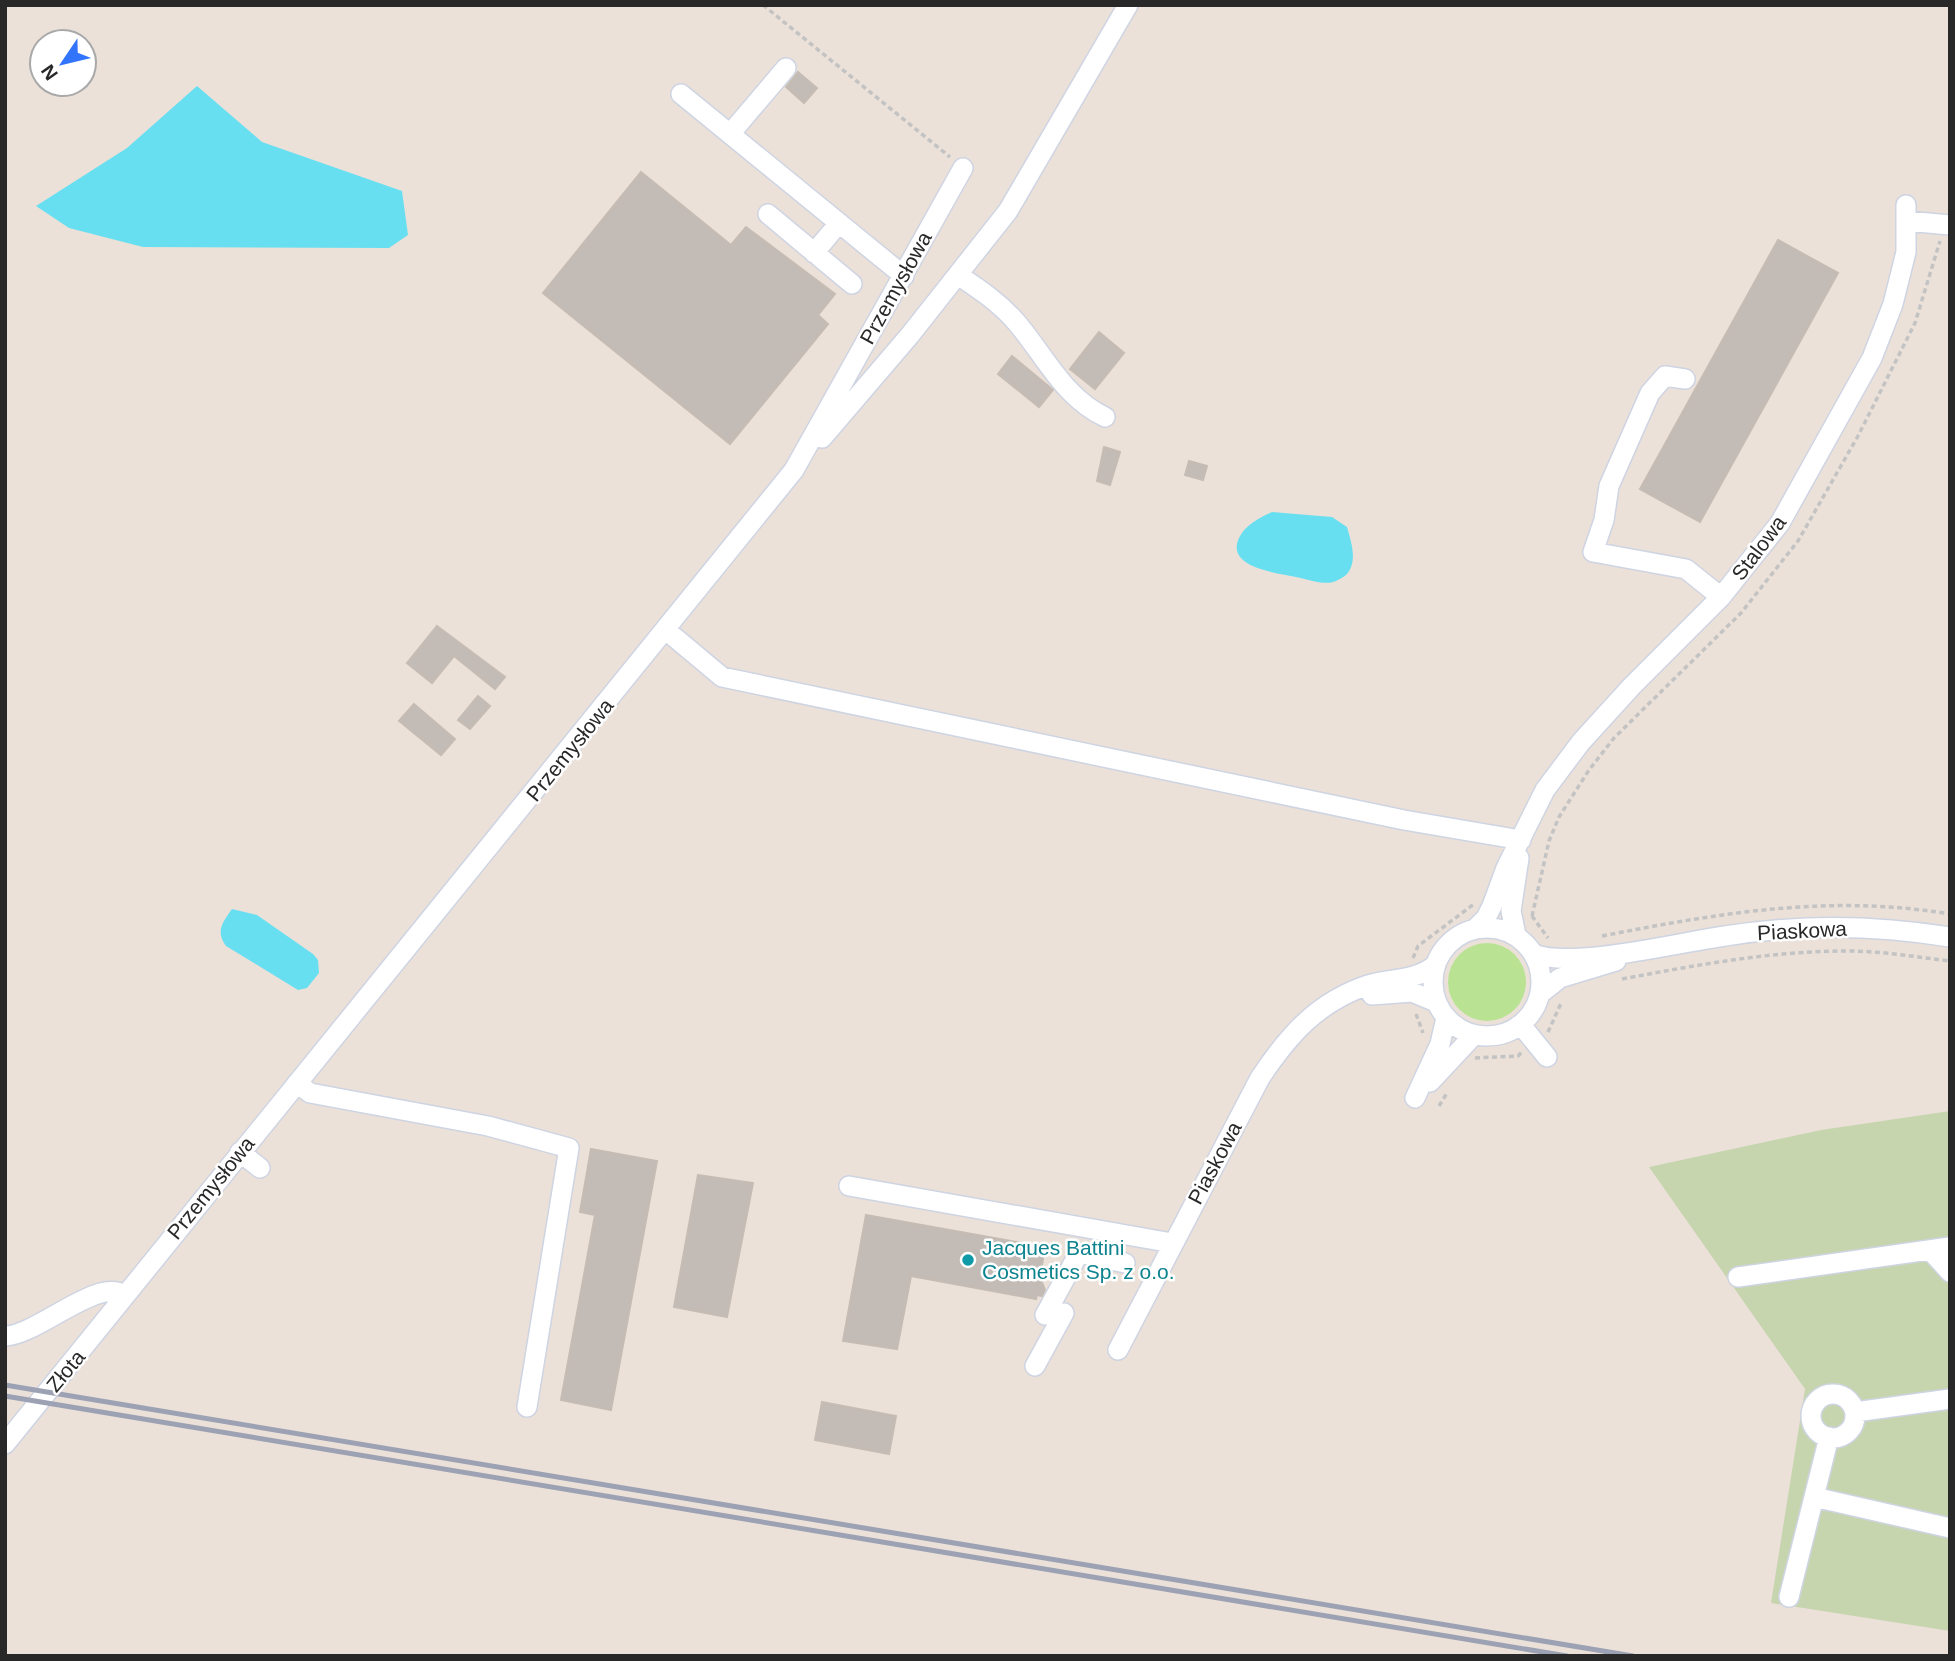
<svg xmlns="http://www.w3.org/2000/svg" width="1955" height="1661" font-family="Arial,sans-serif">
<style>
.green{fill:#b9e393}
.cemetery{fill:#c7d5af}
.water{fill:#68dff1}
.building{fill:#c3bbb6;stroke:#c6bcb3;stroke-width:2}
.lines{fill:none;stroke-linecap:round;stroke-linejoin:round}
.minor-casing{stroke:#ced4e2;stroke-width:22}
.path{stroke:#c3c3c3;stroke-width:3.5;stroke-dasharray:5 3.5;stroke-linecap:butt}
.minor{stroke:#fff;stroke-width:19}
.rail{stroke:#9ca2b3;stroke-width:5}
.culture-dot{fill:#0f9aa8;stroke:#fff;stroke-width:2.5}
.labels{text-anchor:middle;stroke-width:5;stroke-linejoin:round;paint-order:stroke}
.street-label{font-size:21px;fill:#282828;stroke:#fff}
.culture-label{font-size:21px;fill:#0d838f;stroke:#fff;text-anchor:start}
</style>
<rect width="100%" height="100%" fill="#ebe1d9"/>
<path class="green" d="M1448 982a39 39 0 1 1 78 0a39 39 0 1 1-78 0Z"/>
<path class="cemetery" d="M 1950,1111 L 1950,1631 L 1771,1603 L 1805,1389 L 1649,1167 L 1821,1130 Z"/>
<path class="water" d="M 197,86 L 262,142 L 402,191 L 408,235 L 389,248 L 143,247 L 69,228 L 36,206 L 127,148 Z
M 1272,512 L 1332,517 L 1347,527 C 1351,541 1358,561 1347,574 C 1344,577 1337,581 1333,582 C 1323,585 1306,579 1296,577 C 1278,573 1225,568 1239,538 C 1245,525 1259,518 1272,512 Z
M 232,909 L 257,915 L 313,954 L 318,960 L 319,973 L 307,988 L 298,990 L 226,946 C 215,931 223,922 232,909 Z"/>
<path class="building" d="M 798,72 L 817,88 L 804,103 L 786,87 Z
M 641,172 L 731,245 L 746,227 L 835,294 L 818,315 L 828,324 L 730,444 L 543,293 Z
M 1778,240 L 1838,273 L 1700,522 L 1640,489 Z
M 1099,332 L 1124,353 L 1095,389 L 1070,369 Z
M 1012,356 L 1053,390 L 1039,407 L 998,374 Z
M 1104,447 L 1120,452 L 1110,485 L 1097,481 Z
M 1189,461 L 1207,466 L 1203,480 L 1185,475 Z
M 437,626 L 505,677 L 495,689 L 454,656 L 432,683 L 407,663 Z
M 478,696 L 490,706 L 470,729 L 458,720 Z
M 414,704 L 455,739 L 441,755 L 399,721 Z
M 591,1149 L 657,1161 L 611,1410 L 561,1400 L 595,1215 L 580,1212 Z
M 698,1175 L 753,1183 L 727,1317 L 674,1307 Z
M 866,1215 L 1045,1247 L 1040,1277 L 1045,1290 L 1042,1296 L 1037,1295 L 1036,1299 L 911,1276 L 897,1349 L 843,1341 Z
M 822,1402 L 896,1416 L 889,1454 L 815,1440 Z"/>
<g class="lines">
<defs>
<path id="minor" d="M 681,94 L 904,276
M 730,134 L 786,68
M 768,214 L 852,284
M 1906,221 L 1950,225
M 814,253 L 839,223
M 958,275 C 979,289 1000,303 1017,323 C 1045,356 1064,398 1105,417
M 1685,379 L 1665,376 L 1650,393 L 1609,486 L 1604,520 L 1593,552 L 1686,569 L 1721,597
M 822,438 L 910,335 L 1008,211 L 1128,5
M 667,631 L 722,677 L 1404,820 L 1521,840
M1433 982a54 54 0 1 1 108 0a54 54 0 1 1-108 0Z
M 1475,929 L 1486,918 L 1492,906 L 1506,868 L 1545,790 L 1581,742 L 1632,686 L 1721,597 L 1780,523 L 1872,358 L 1893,304 L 1906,252 L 1906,205
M 1516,935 L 1511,911 L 1519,858
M 1534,954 C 1573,969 1681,942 1725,936 C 1800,924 1875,925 1950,937
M 1541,993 L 1560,978 L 1616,961
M 1372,995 L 1412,992 L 1436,1002
M 1521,1025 L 1547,1057
M 1430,1082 L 1474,1035
M 297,1083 L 310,1093 L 488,1126 L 569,1148 L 527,1407
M 1415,1098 L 1440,1044 L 1446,1018
M 240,1152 L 260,1168
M 849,1186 L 1172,1243
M 1930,1250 L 1950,1272
M 1738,1277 L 1950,1247
M 1045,1315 L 1079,1253 L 1125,1263
M 5,1336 C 38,1335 97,1277 124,1295
M 1118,1350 L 1260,1078 C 1288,1036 1317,1002 1368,985 C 1390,978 1415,981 1434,966
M 1035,1366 L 1064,1313
M1811 1416a22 22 0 1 1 44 0a22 22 0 1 1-44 0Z
M 1855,1412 L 1950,1399
M 5,1444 L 794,470 L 963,168
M 1814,1497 L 1950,1528
M 1789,1597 L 1829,1437"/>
</defs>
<use href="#minor" class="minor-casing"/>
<path class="path" d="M 763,5 L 950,157
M 1532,916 L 1549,841 L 1559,817 L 1589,770 L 1614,738 L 1741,613 L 1798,541 L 1858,436 L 1915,323 L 1940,241
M 1532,916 L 1548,938
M 1602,936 C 1720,913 1829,894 1950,914
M 1413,958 L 1418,946 L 1474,904
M 1622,979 C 1697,965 1771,951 1847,951 C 1882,951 1916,957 1950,961
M 1416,1014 L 1423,1033
M 1548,1032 L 1562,1001
M 1475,1058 L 1518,1056 L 1522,1052
M 1439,1106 L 1447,1093"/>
<use href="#minor" class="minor"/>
<path class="rail" d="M 5,1385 L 1633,1656
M 5,1396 L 1567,1656"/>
</g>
<circle class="culture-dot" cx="968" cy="1260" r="7"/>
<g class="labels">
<g class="street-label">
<text transform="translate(896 288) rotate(-61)" y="7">Przemysłowa</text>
<text transform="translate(1759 548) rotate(-53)" y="7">Stalowa</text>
<text transform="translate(570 750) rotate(-51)" y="7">Przemysłowa</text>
<text transform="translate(1802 931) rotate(-3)" y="7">Piaskowa</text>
<text transform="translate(1215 1163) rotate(-62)" y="7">Piaskowa</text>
<text transform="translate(211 1188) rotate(-51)" y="7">Przemysłowa</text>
<text transform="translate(66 1371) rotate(-50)" y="7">Złota</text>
</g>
<g class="culture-label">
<text x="982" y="1255">Jacques Battini<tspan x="982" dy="24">Cosmetics Sp. z o.o.</tspan></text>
</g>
</g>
<rect width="1955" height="1661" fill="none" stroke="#282828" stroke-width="14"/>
<g transform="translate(63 63) rotate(235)"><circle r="33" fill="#ffffff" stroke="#a9a9a9" stroke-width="2"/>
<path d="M0-5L12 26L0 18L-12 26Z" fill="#3374fd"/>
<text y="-10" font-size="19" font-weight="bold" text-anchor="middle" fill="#282828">N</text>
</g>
</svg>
